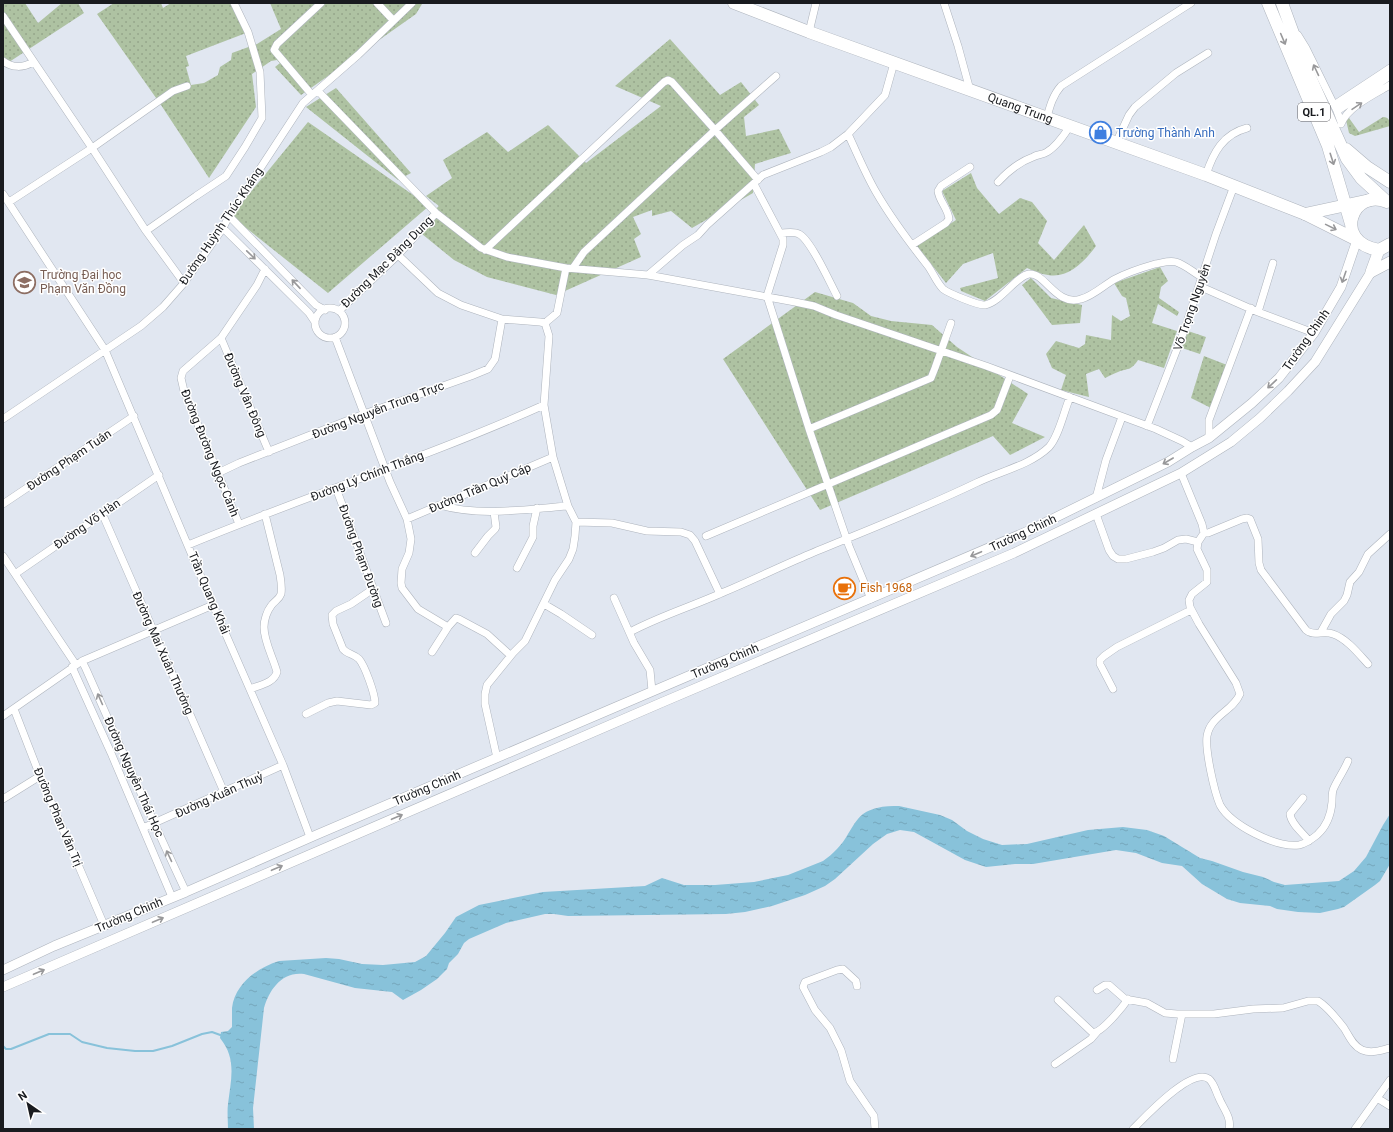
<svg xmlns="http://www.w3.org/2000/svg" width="1393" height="1132" font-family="Roboto,sans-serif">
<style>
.grass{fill:url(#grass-dots)}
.water{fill:url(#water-ripples)}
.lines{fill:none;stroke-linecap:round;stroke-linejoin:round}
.stream{stroke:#88c2da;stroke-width:2}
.minor-casing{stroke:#aeb4bd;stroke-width:8}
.tertiary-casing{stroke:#aeb4bd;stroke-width:10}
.secondary-casing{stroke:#aeb4bd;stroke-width:12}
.primary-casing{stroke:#aeb4bd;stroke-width:13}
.trunk-casing{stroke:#aeb4bd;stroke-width:13}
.minor{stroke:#fff;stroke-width:7}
.tertiary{stroke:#fff;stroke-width:9}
.secondary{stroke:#fff;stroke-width:11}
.primary{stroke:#fff;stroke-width:12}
.trunk{stroke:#fff;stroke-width:12}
.oneway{stroke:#98989a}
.labels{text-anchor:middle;stroke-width:3;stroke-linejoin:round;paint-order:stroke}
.shield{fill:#fff;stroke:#5e5f62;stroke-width:1}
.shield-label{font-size:11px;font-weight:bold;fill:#191b1f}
.street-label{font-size:12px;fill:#191b1f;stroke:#fff}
.shop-label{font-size:12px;fill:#366cbe;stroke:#fff;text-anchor:start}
.education-label{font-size:12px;fill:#785e54;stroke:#fff;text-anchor:start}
.food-label{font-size:12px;fill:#c56008;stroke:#fff;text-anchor:start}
</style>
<defs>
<pattern id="grass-dots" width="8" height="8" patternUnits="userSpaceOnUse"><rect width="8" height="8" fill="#aec2a2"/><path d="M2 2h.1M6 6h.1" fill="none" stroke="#95a68b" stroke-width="1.8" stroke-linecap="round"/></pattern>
<pattern id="water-ripples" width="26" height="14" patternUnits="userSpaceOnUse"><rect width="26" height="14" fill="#88c2da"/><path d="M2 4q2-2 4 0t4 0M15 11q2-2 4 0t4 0" fill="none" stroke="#75a6bb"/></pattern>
</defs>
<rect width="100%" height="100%" fill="#e1e7f1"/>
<path class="grass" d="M 3,3 L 25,3 L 38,23 L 62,3 L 78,3 L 84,13 L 3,66 Z
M 114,3 L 161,3 L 163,8 L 171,3 L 233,3 L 246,33 L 186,56 L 189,66 L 186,67 L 191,85 L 204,83 L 218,75 L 220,67 L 231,60 L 232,53 L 257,44 L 281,29 L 270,3 L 421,3 L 422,4 L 416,14 L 301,95 L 275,67 L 280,63 L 277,60 L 271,61 L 252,74 L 256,107 L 209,178 L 161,105 L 97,14 Z
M 670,39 L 720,95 L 741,82 L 759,105 L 744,117 L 746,136 L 779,129 L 791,153 L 755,164 L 753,193 L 692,228 L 671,211 L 652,216 L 652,210 L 633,217 L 641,234 L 634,239 L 641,257 L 556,295 L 487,277 L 454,260 L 422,234 L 425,219 L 439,206 L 426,196 L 452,178 L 443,160 L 487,132 L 508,152 L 548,125 L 586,163 L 661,106 L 615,86 Z
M 336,88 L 411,173 L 398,180 L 306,107 Z
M 1383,117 C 1389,117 1390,121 1390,126 L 1355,136 L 1349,133 L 1346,120 L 1349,118 L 1359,132 Z
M 308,122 L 429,206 L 328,293 L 231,216 Z
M 971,173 L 977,188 L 999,214 L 1020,198 L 1032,202 L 1047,221 L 1038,243 L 1054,260 L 1084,225 L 1096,246 C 1085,261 1068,279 1048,275 C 1041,274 1034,271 1027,268 L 985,301 L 961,291 L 960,288 L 998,278 L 993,253 L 963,264 L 946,283 L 917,246 L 956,220 L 942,191 Z
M 1160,267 L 1168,281 L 1161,287 L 1159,298 L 1179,312 L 1177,316 L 1158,304 L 1152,323 L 1177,331 L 1164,368 L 1138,360 C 1131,371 1128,368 1118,372 C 1113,374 1109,376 1105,378 L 1099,369 L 1086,374 L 1089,397 L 1061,390 L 1066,375 L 1052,368 L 1046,354 L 1056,341 L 1079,348 L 1085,344 L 1086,335 L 1111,340 L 1112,315 L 1121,321 L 1130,316 L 1126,298 L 1122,296 L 1114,283 Z
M 1031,278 L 1051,298 L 1082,305 L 1080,323 L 1052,325 L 1022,285 Z
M 815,292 L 853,303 L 871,316 L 891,321 L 932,325 L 957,347 L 1028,394 L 1012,423 L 1045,437 L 1010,455 L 993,436 L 820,510 L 723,359 Z
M 1188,331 L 1206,337 L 1200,354 L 1182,348 Z
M 1204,356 L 1227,365 L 1211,408 L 1191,398 Z"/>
<path class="water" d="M 899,806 L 940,815 L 952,820 L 967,831 L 983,839 L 1002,845 L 1027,844 L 1088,830 L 1123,827 L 1147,830 L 1164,836 L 1200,858 L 1212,861 L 1243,872 L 1263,877 L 1274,882 L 1285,885 L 1339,881 L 1354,871 L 1366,857 L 1383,825 L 1390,814 L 1390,864 L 1380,881 L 1375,885 L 1344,907 L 1338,909 L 1320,913 L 1298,912 L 1277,909 L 1270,906 L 1240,903 L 1227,899 L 1202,884 L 1182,866 L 1162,863 L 1136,853 L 1116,850 L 1033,864 L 1015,864 L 986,867 L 965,860 L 914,832 L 900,830 L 887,834 L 873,844 L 835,879 L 825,886 L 805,895 L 772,906 L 745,912 L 726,914 L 568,916 L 554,914 L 545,914 L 506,923 L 469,939 L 464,943 L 458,954 L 449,963 L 447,969 L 437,979 L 421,990 L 403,1000 L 392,992 L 355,988 L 304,974 C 282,971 269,990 264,1008 L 253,1108 L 254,1129 L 228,1129 C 228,1121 227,1112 228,1104 C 231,1079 237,1059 220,1038 L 221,1032 L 228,1031 L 232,1027 C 232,1021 232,1014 232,1008 C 235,984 257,968 279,961 L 326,958 L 339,959 L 362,964 L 383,965 L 415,962 L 426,956 L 445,933 L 456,917 L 479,905 L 543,892 L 645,886 L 662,878 L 684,885 L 715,885 L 754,882 L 788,875 L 823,861 C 833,854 842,845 848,834 C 857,820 860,812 877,808 C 884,806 892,806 899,806 Z"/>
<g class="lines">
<path class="stream" d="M 3,1046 L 6,1049 L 11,1049 L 49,1034 L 70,1034 L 82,1042 L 107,1048 L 135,1051 L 153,1051 L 172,1046 L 202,1034 L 212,1032 L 223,1036"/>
<defs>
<path id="minor" d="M 377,3 L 393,20
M 944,3 L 958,46 L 970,90
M 3,16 L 92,148 L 146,231 L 184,283
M 809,32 L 816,3
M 1298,35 L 1306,48 L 1337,111 L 1341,122
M 3,61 C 12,68 23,68 33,62
M 318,91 L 436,213 L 481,248 L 507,257 L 566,268 L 648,275 L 795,302 L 814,306 L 836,315 L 986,366 L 1156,429 L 1182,441 L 1192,447
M 312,95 L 274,50 L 277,44 L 321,3
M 1334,105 L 1390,68
M 1337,111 L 1390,76
M 1047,117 C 1050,106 1053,95 1061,86 L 1191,3
M 1341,124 C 1347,107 1375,94 1390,85
M 848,134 C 857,153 865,173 876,192 C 891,218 909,242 928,266 C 933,273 937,283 943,289 C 948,293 979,306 985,305 C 1001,302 1016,276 1029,274 C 1045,272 1056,307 1081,299 C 1093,296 1104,285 1115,279 C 1128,272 1141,268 1155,264 C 1162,263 1169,260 1176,262 C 1185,265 1193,272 1202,277
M 1116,143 L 1129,115 L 1135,107 L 1176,73 L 1208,53
M 1206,175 C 1213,153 1223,134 1247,128
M 998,182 C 1008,171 1019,162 1033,157 C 1038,154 1043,155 1047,152 C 1057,146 1064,135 1070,126
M 754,184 L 783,239 L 783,245 L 767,296 L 809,429 L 849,546 L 871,599
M 3,194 L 105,350 L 213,605 L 283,765 L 310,837
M 9,202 L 92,148 L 173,91 L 187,86
M 229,216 L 316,305 L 325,310
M 223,228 L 309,313 L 315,322
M 146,231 L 196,196 L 226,176 L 245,147 L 262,118 L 260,72 L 248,32 L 234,3
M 780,233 C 786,233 794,231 799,234 C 811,240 830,283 837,296
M 912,245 L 946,223 L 949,219 C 948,208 939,201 938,191 L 941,186 L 970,167
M 485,250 L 664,82 L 668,80 L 672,82 L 715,130 L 758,180
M 398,255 L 438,293 L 461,305 L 502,319 L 540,322 L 545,323
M 573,268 L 584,252 L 715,130 L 776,76
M 648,275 L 683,245 L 698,235 L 707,225 L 763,175 L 821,152 L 831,147 L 848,134 L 885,95 L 894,63
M 1199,286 L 1258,312 L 1314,333
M315 323a15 15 0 1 1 30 0a15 15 0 1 1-30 0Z
M 339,311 L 398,255 L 436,213
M 1258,312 L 1273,263
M 545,323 L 557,313 L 566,268
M 335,337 L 390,482 L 407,519 L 411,539 L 409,553 L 402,569 L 401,583 L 402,588 L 418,609 L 448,627
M 221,338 L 269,452
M 3,419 L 141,326 L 163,307 L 184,283 L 223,228 L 229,216 L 303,103 L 358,55 L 412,3
M 1147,426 L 1184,331 L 1216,234 L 1234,186
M 809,429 L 931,378 L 935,368 L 951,323
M 1209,438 L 1209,420 L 1251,308
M 218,473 L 239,463 L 364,414 L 471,376 L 488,369 L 495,359 L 502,319
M 1181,473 L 1202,524 L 1204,533 L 1198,542 L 1197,549 L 1207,570 L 1207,582 L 1192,594 L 1189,600 L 1190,607 L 1199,624 L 1236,683 L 1240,694 C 1233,711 1210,716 1207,736 C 1205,750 1214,791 1220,805 C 1231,825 1276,848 1299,845 C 1305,844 1312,839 1317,835 C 1327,826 1331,815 1332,802 C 1332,798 1332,794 1333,790 C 1337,780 1344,771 1348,761
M 336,488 L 386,623
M 1096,498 L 1106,460 L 1122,417
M 3,504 L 134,416
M 439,505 C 481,517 526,509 568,506
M 102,513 L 224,792
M 1096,514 L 1109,550 L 1113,556 L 1118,559 L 1126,559 L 1153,552 L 1164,548 L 1178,540 L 1186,539 L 1198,542
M 407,519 L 553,457
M 576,522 L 612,523 L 647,531 L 681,532 L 690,535 L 695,541 L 720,594
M 239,524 L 184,391 L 181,378 L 183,371 L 221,338 L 257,285 L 265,269
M 1204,533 L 1208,533 L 1242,519 L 1247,518 L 1250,519 L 1258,539 L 1259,563 L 1261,570 L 1306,630 C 1313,637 1324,630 1333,634 C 1347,639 1358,653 1368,664
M 706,536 L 991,415 L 997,410 L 1010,376
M 188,545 C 306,496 428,457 544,405
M 475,553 L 488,536 L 495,529 L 496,527 L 494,512
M 3,556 L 76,665
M 517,568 L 533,537 L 533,526 L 537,508
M 15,574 L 159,475
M 614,598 L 634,643 L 650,670 L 652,691
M 544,604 L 561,614 L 592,635
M 630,632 C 660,616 693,606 724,592 C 753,580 781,566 810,554 C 865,531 922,509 976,483 C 1000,471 1029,466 1049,447 C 1059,436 1064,411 1070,397
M 1321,632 L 1331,614 L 1344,601 L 1347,595 L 1350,582 L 1359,572 L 1368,554 L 1390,534
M 432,652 L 448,627 L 456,618 L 459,619 L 487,634 L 510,655
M 82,661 L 86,669 C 119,743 151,818 186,892
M 72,667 L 111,753 L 172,897
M 250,689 C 260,685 274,683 277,672 C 273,657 264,642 264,627 C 264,620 267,611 271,606 C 274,601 279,600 281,594 C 282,588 281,581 280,575 L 265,514
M 1113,689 L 1100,664 L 1100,660 L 1104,656 L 1117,647 L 1191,610
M 14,709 L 40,776 L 104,925
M 306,714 L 328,703 L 337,701 L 371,705 L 375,703 C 375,694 365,666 359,659 C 354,654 347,654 343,649 L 333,624 L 332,615 L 336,611 L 351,604 L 373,589
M 3,716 L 82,661 L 213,605
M 497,758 L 485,704 L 485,694 L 487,685 L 513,653 L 525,641 L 555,580 L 569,559 L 573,549 L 575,536 L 576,522 L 568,506 L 553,457 L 544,405 L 549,336 L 545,323
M 1303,798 L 1290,814 C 1291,824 1303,833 1309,841
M 3,799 L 40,776
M 143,828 L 283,765
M 857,986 L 856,981 L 843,969 L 837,970 L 805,982 L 803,987 L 815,1010 L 830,1028 L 841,1050 L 850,1081 L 874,1116 L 875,1129
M 1097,990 L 1105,985 L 1109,985 L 1125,999 L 1147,1003 L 1165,1013 L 1177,1014 L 1214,1014 L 1253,1009 L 1283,1008 L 1308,1001 L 1318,1001 C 1328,1007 1337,1019 1344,1028 C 1349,1036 1353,1046 1362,1050 C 1372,1054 1381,1050 1390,1048
M 1058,1000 L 1093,1033 C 1102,1032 1122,1008 1128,999
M 1173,1059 L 1182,1014
M 1055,1064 L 1091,1039 L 1097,1032
M 1377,1098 L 1390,1106
M 1133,1129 C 1144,1118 1192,1066 1209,1079 C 1214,1083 1216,1092 1219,1098 C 1223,1108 1232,1118 1229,1129
M 1355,1129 L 1390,1080"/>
<path id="tertiary" d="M 3,970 L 54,946 L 186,892 L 316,835 L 1028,531 L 1168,462 L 1192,447 L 1209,438 L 1252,403 L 1279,378 L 1314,333 L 1341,287 L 1357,240
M 3,987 L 663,702 L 1014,553 L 1181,473 L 1231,442 L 1260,418 L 1288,391 L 1315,362 L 1371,272"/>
<path id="secondary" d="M 1371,272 L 1379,250
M 1371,272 L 1390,262"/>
<g id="primary">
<path id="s1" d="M 734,3 L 809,32 L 1206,175 L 1305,214 L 1357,240"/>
<path d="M 1305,214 L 1370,200"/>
</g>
<path id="trunk" d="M 1268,3 L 1328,146 L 1351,224
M 1282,3 L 1305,66 L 1347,159 L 1361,178 L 1386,201
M 1346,149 L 1367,167 L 1390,182
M 1387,202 C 1353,187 1331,242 1379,250 L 1390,244"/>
</defs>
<use href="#minor" class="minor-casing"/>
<use href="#tertiary" class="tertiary-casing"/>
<use href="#secondary" class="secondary-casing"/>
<use href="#primary" class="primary-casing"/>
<use href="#trunk" class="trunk-casing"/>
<use href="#minor" class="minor"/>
<use href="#tertiary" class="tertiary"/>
<use href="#secondary" class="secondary"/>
<use href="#primary" class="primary"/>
<use href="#trunk" class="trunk"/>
</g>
<defs><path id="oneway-shaft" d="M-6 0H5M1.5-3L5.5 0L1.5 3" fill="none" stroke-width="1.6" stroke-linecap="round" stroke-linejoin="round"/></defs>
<g class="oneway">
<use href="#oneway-shaft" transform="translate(1283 39) rotate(67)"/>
<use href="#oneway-shaft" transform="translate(1316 70) rotate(-115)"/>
<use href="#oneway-shaft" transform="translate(1357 106) rotate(-34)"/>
<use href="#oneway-shaft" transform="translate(1332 159) rotate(72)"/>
<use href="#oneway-shaft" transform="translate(1331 227) rotate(26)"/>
<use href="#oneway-shaft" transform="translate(251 255) rotate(44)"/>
<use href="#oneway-shaft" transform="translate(1344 277) rotate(109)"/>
<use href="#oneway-shaft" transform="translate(296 284) rotate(-133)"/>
<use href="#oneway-shaft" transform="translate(1272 384) rotate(137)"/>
<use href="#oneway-shaft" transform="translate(1168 461) rotate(150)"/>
<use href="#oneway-shaft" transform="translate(976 554) rotate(157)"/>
<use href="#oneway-shaft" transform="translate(100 699) rotate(-114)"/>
<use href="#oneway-shaft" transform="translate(397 817) rotate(-23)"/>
<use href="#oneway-shaft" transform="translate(169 856) rotate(-115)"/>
<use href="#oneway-shaft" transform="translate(277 868) rotate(-23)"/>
<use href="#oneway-shaft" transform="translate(158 920) rotate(-23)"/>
<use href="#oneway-shaft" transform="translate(39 972) rotate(-23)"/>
</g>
<defs>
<symbol id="shop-ring" viewBox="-11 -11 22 22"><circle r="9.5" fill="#fff" stroke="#3f7fe0" stroke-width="1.5"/><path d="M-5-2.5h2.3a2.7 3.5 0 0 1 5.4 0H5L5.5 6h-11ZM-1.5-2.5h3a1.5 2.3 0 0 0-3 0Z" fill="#3f7fe0"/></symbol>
<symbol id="university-ring" viewBox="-11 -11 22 22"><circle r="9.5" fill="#fff" stroke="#8d6e63" stroke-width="1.5"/><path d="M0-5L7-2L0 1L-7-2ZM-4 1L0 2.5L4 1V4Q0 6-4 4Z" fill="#8d6e63"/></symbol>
<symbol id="cafe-ring" viewBox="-11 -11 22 22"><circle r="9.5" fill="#fff" stroke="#e8710a" stroke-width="1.5"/><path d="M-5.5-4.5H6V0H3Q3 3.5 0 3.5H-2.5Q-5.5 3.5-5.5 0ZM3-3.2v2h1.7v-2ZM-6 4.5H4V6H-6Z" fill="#e8710a"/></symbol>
</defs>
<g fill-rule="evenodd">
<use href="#shop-ring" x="1088" y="120" width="25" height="25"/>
<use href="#university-ring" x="12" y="270" width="25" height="25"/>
<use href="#cafe-ring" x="832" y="576" width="25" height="25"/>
</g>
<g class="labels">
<rect class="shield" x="1298" y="103" width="32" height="18" rx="3"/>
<g class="shield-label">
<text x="1314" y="116">QL.1</text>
</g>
<g class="street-label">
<text dy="4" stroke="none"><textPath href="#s1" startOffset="305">Quang Trung</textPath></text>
<text transform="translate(221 226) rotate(-56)" y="4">Đường Huỳnh Thúc Kháng</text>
<text transform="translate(387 262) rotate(-45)" y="4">Đường Mạc Đăng Dung</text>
<text transform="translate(1192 307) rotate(-71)" y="4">Võ Trọng Nguyễn</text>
<text transform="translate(1306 340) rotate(-55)" y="4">Trường Chinh</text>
<text transform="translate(245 395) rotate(67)" y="4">Đường Vân Đông</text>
<text transform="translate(378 410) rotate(-21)" y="4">Đường Nguyễn Trung Trực</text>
<text transform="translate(210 453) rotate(68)" y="4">Đường Đường Ngọc Cảnh</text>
<text transform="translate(69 460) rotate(-34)" y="4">Đường Phạm Tuân</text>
<text transform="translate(367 476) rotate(-21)" y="4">Đường Lý Chính Thắng</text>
<text transform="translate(480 488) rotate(-23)" y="4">Đường Trần Quý Cáp</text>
<text transform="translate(87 524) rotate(-35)" y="4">Đường Võ Hàn</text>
<text transform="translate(1023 533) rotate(-25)" y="4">Trường Chinh</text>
<text transform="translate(361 556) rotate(70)" y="4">Đường Phạm Đường</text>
<text transform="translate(209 593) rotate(67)" y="4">Trần Quang Khải</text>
<text transform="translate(163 653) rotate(66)" y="4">Đường Mai Xuân Thưởng</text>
<text transform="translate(725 661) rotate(-23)" y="4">Trường Chinh</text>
<text transform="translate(134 777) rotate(66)" y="4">Đường Nguyễn Thái Học</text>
<text transform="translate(427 788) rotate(-23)" y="4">Trường Chinh</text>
<text transform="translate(219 795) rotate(-24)" y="4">Đường Xuân Thuỷ</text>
<text transform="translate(58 817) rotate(67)" y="4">Đường Phan Văn Trị</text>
<text transform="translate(129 915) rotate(-23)" y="4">Trường Chinh</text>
</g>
<g class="shop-label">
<text x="1116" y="137">Trường Thành Anh</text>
</g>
<g class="education-label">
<text x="40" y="279">Trường Đại học<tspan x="40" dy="14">Phạm Văn Đồng</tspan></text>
</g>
<g class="food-label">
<text x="860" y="592">Fish 1968</text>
</g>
</g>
<rect width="1393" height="1132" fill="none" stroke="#191b1f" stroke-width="8"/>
<g transform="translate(28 1104) rotate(326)" stroke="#ffffff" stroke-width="3" paint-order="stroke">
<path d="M0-3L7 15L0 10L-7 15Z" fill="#191b1f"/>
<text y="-6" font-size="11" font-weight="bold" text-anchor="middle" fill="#191b1f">N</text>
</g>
</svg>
